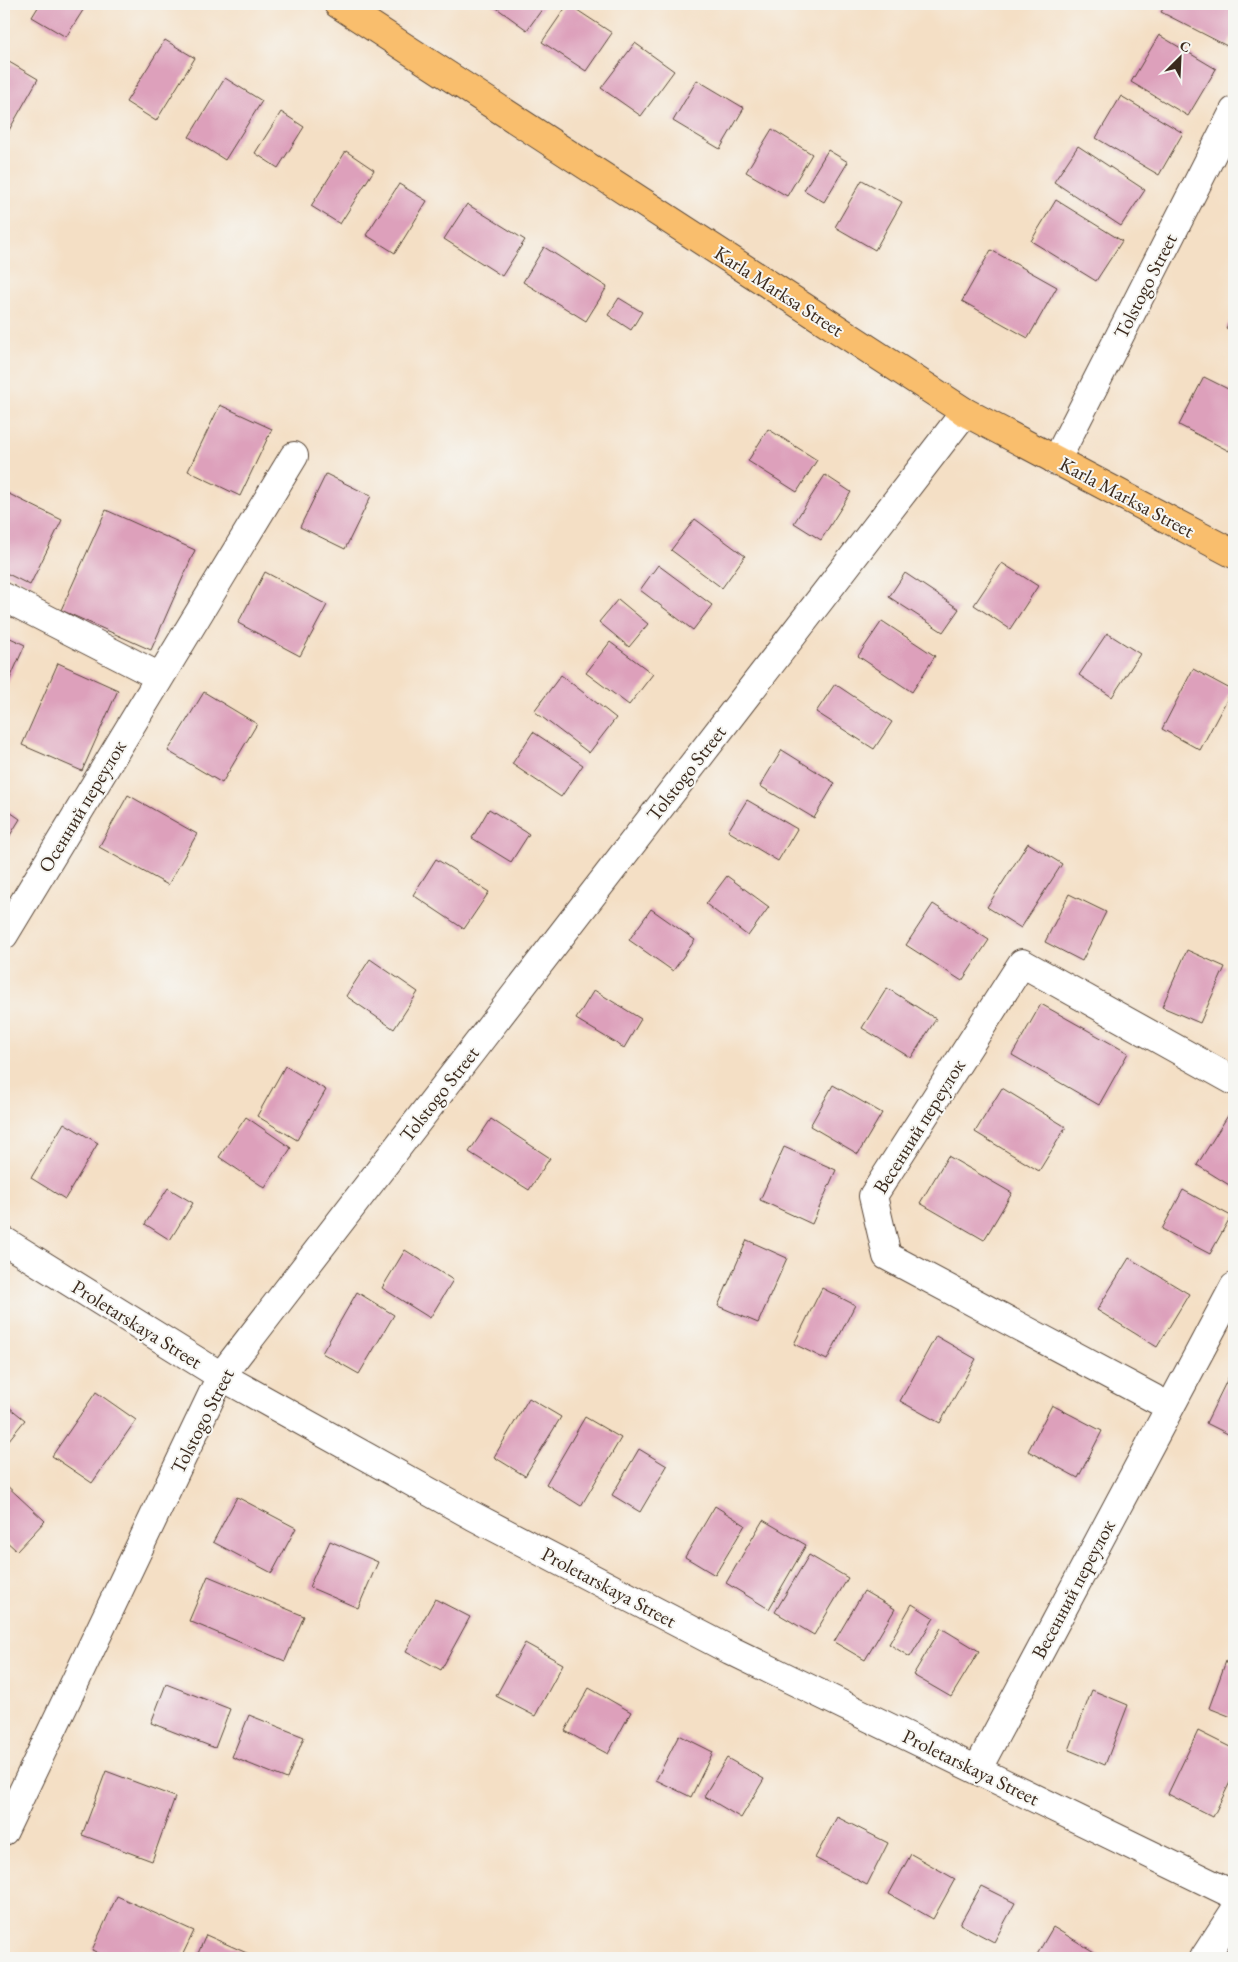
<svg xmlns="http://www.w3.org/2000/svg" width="1238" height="1962" font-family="'EB Garamond',serif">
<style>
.building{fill:#dda0bb}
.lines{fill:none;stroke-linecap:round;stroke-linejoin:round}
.minor-casing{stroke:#574537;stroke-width:30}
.major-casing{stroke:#574537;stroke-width:30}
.minor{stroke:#fff;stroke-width:28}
.major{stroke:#f9be6d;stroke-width:28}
.labels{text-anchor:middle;stroke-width:4;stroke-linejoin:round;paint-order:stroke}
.street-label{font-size:20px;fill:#3b2a1e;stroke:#f6f6f2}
</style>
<rect width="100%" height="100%" fill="#f6f6f2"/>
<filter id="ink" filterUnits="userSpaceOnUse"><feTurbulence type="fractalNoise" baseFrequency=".02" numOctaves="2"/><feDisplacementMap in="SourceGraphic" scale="10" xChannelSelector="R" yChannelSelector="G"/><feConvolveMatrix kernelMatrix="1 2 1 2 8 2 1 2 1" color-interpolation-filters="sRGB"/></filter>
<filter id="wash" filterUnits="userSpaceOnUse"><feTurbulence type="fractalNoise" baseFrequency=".0096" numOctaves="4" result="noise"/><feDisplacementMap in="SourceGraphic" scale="20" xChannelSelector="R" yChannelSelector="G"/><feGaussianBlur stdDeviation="1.12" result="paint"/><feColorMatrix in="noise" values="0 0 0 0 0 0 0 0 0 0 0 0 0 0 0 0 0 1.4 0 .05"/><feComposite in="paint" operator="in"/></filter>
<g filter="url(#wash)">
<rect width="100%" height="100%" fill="#f4dfc5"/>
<g id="blocks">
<path class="building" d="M 40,4 L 87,4 L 66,37 L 32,17 Z
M 491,4 L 546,4 L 527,30 Z
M 568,4 L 612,33 L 586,71 L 542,42 Z
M 1166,4 L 1234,4 L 1234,32 L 1227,46 L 1161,12 Z
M 1159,35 L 1216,69 L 1188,116 L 1131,82 Z
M 165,40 L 195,58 L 156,121 L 126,102 Z
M 635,43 L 674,71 L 641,116 L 601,88 Z
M 4,59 L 38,79 L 4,139 Z
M 225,78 L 262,101 L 225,160 L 189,137 Z
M 697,80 L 744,108 L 720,149 L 673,121 Z
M 1121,96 L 1183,133 L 1159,175 L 1096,138 Z
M 281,112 L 304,127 L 278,168 L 255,153 Z
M 772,129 L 812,154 L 787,196 L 746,172 Z
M 1078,146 L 1145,190 L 1121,226 L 1054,182 Z
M 828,150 L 848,162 L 824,202 L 804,190 Z
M 346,151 L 374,170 L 340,224 L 311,206 Z
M 862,180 L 902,202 L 875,250 L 835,227 Z
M 399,184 L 427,201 L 395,253 L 366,235 Z
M 1056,200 L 1122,241 L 1096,281 L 1031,241 Z
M 467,204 L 525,240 L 502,276 L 444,239 Z
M 544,247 L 607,287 L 586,321 L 523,282 Z
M 991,250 L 1057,287 L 1028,338 L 962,301 Z
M 619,298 L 642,312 L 631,330 L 608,315 Z
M 1234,314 L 1234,332 L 1226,328 Z
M 1204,377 L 1234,392 L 1234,441 L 1229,451 L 1179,425 Z
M 220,405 L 272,429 L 240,496 L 188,471 Z
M 768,429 L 817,460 L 797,492 L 748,461 Z
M 326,474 L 371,496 L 345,549 L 300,527 Z
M 825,475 L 851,492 L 821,540 L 794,523 Z
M 5,492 L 62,520 L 30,585 L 4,572 Z
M 106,510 L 195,550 L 151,650 L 61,610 Z
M 695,519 L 745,556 L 722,588 L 671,550 Z
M 1002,563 L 1038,586 L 1010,629 L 974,605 Z
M 658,565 L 712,605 L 693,630 L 640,590 Z
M 265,572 L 327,605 L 300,656 L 238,623 Z
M 905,573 L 959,609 L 943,632 L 889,597 Z
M 618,599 L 648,624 L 629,647 L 599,622 Z
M 882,621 L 935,656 L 912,692 L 858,656 Z
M 1107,633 L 1140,654 L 1112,697 L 1079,675 Z
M 4,635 L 25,645 L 4,692 Z
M 610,642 L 653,674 L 629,705 L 586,673 Z
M 58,663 L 118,690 L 82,771 L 22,745 Z
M 1193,669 L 1232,690 L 1200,750 L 1162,729 Z
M 561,675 L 616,718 L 589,753 L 534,711 Z
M 835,684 L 892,722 L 874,749 L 816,712 Z
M 204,692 L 257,724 L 222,783 L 168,751 Z
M 533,732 L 583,765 L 561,797 L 512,764 Z
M 782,750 L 835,783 L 814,818 L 760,786 Z
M 128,795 L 197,834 L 168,885 L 99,847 Z
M 747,800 L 797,829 L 778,861 L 728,831 Z
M 4,808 L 20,819 L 4,845 Z
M 489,809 L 529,834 L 511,862 L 472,838 Z
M 1028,843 L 1062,864 L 1021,928 L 987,907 Z
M 436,859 L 489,892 L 464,929 L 413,895 Z
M 727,876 L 769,907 L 748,936 L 706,904 Z
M 1069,894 L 1106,912 L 1082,961 L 1045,942 Z
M 933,904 L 989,940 L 962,981 L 906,945 Z
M 651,909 L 695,940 L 673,971 L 629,940 Z
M 1187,950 L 1225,967 L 1200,1023 L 1162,1007 Z
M 370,959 L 418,992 L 394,1029 L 346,996 Z
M 887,988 L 936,1019 L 911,1058 L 862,1028 Z
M 594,990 L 641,1019 L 624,1048 L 576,1019 Z
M 1041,1004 L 1128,1053 L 1099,1105 L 1012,1055 Z
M 285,1066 L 326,1090 L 297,1140 L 257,1116 Z
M 833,1085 L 882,1113 L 858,1154 L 810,1126 Z
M 1002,1088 L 1066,1127 L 1039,1171 L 975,1132 Z
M 1234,1106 L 1234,1188 L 1197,1165 Z
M 246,1117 L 291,1148 L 265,1188 L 219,1157 Z
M 491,1119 L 550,1158 L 529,1190 L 469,1152 Z
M 64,1123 L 98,1143 L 65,1199 L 31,1178 Z
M 784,1147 L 836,1170 L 812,1224 L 760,1200 Z
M 948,1156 L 1012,1193 L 984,1240 L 920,1203 Z
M 168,1188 L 193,1203 L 170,1240 L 145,1224 Z
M 1183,1190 L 1231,1216 L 1210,1254 L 1162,1229 Z
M 747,1240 L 787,1258 L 758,1323 L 718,1306 Z
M 405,1250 L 453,1280 L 430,1318 L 382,1288 Z
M 1129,1258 L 1189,1294 L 1157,1347 L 1097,1310 Z
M 822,1288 L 855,1305 L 827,1360 L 794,1344 Z
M 357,1292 L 394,1315 L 359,1374 L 322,1353 Z
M 936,1336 L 976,1359 L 940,1423 L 900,1401 Z
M 1234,1366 L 1234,1437 L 1206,1423 Z
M 96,1392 L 136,1420 L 92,1483 L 52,1456 Z
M 529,1398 L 561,1417 L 525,1476 L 494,1457 Z
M 4,1403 L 25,1420 L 4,1446 Z
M 1052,1405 L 1102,1431 L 1078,1478 L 1028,1451 Z
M 585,1417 L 621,1438 L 581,1506 L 546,1484 Z
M 639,1449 L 667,1466 L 640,1512 L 612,1495 Z
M 4,1483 L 45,1521 L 17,1551 L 4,1539 Z
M 237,1497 L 296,1528 L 272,1573 L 213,1542 Z
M 715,1506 L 745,1525 L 715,1575 L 685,1557 Z
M 763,1520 L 806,1545 L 769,1609 L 726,1583 Z
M 330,1541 L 378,1562 L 358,1608 L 309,1587 Z
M 809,1555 L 848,1578 L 814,1635 L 775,1612 Z
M 208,1576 L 304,1616 L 285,1661 L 189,1621 Z
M 864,1591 L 895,1609 L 865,1660 L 834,1642 Z
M 435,1599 L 470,1617 L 441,1670 L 406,1651 Z
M 912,1604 L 934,1618 L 910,1657 L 889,1644 Z
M 941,1628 L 979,1651 L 951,1697 L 913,1675 Z
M 525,1643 L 563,1664 L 535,1716 L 496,1696 Z
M 1226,1661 L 1234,1664 L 1234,1718 L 1209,1708 Z
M 166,1684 L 230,1709 L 215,1748 L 151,1723 Z
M 589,1688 L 631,1712 L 608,1754 L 565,1731 Z
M 1092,1690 L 1128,1705 L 1105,1765 L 1069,1750 Z
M 249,1715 L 304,1737 L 287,1779 L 232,1757 Z
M 1198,1731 L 1234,1749 L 1234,1774 L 1213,1817 L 1168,1794 Z
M 679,1735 L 713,1752 L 691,1797 L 656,1780 Z
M 727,1758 L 764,1779 L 741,1818 L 704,1796 Z
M 106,1771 L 175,1797 L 152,1861 L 82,1835 Z
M 837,1817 L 888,1843 L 867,1885 L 815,1858 Z
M 911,1854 L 955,1879 L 933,1919 L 889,1894 Z
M 981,1886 L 1015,1903 L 994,1942 L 960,1924 Z
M 117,1896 L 194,1931 L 181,1958 L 109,1958 L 92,1950 Z
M 1053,1927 L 1104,1958 L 1035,1958 Z
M 206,1935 L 258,1958 L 196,1958 Z"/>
</g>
</g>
<g filter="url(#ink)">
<use href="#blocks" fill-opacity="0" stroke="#574537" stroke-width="1"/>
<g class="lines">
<defs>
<path id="minor" d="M 1056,461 L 1234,111
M 4,597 L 160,677
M 4,935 L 294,456
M 4,1241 L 221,1376 L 473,1516 L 730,1650 L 1234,1895
M 1170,1407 L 887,1256 L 873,1196 L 1022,963 L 1234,1081
M 977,1770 L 1234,1287
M 4,1831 L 221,1376 L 965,412
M 1204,1958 L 1234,1912"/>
<path id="major" d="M 338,4 L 965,412 L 1234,554"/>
</defs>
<use href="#minor" class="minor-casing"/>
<use href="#major" class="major-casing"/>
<use href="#minor" class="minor"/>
<use href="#major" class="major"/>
</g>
</g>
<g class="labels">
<g class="street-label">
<text transform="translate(1145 286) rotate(-63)" y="7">Tolstogo Street</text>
<text transform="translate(779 291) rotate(33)" y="7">Karla Marksa Street</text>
<text transform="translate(1127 497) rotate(28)" y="7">Karla Marksa Street</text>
<text transform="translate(686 773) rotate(-52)" y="7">Tolstogo Street</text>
<text transform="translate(82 806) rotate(-59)" y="7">Осенний переулок</text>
<text transform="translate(439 1094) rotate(-52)" y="7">Tolstogo Street</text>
<text transform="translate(919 1126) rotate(-58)" y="7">Весенний переулок</text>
<text transform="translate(137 1324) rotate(32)" y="7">Proletarskaya Street</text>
<text transform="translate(202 1421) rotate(-63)" y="7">Tolstogo Street</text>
<text transform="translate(609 1587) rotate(28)" y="7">Proletarskaya Street</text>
<text transform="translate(1073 1589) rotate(-62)" y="7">Весенний переулок</text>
<text transform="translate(971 1767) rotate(26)" y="7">Proletarskaya Street</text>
</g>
</g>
<rect width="1238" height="1962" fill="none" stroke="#f6f6f2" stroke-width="20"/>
<g transform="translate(1180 58) rotate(24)" stroke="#f6f6f2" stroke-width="4" paint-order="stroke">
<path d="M0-4L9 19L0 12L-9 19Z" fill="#3b2a1e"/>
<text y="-8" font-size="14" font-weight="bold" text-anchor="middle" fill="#3b2a1e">С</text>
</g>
</svg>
